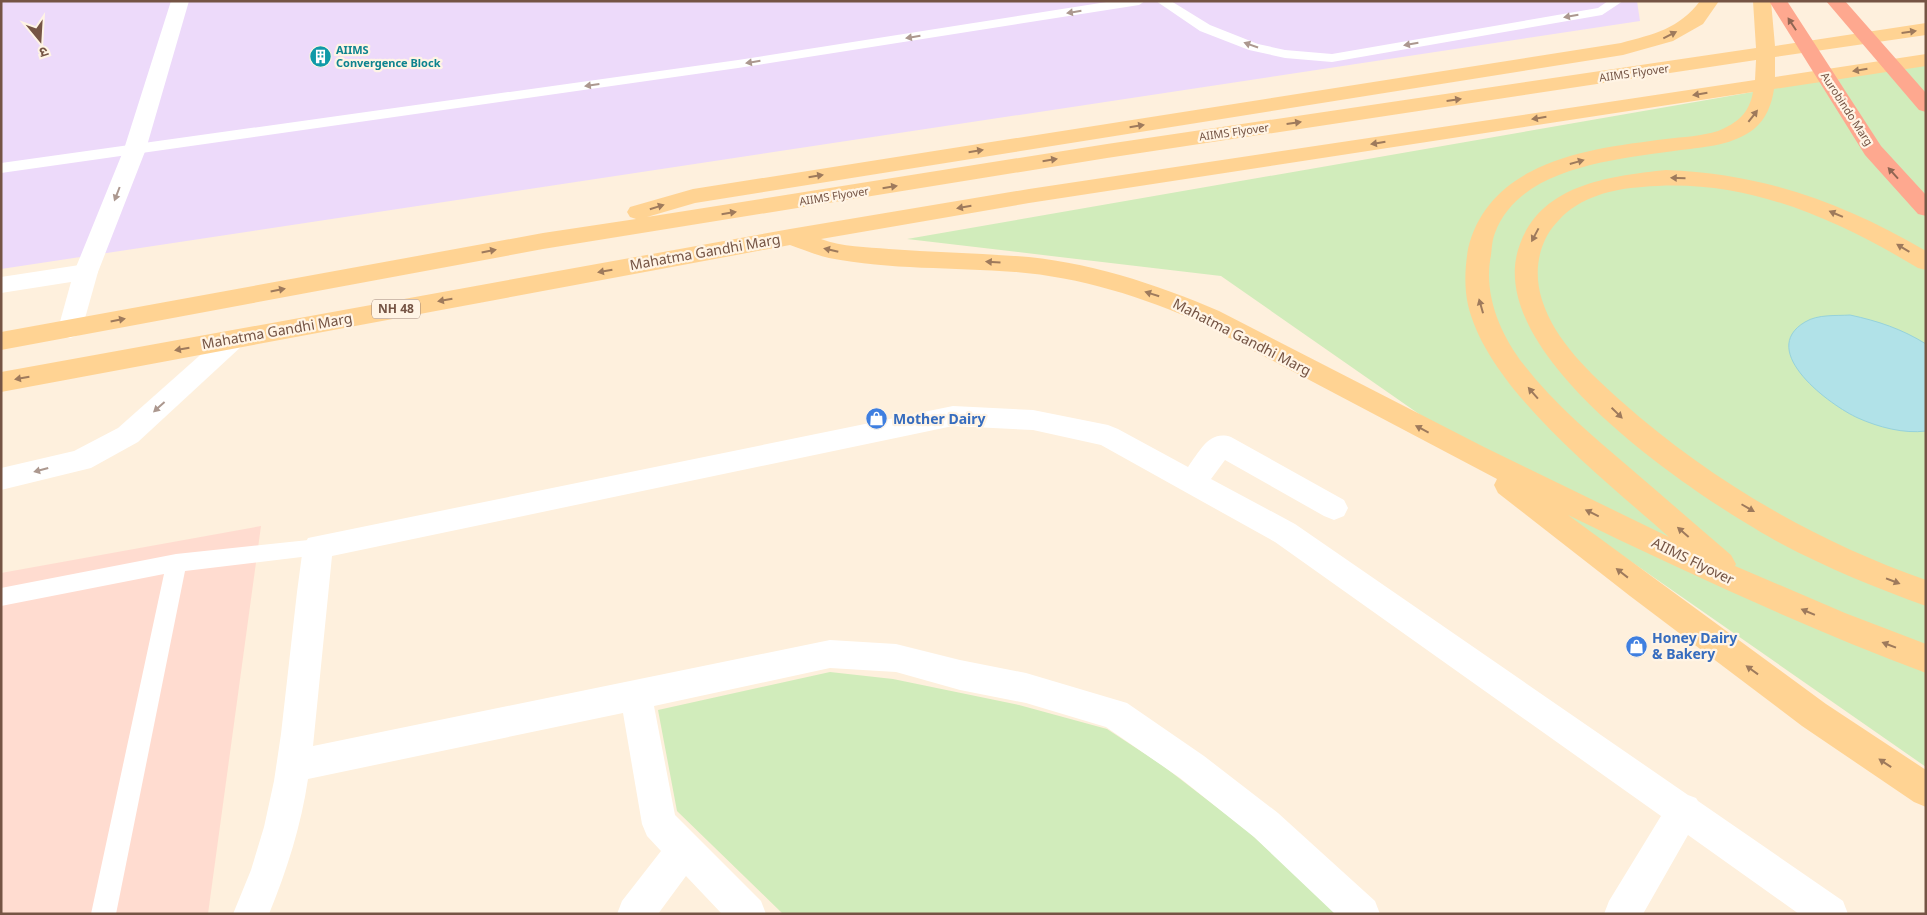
<svg xmlns="http://www.w3.org/2000/svg" width="1927" height="915" font-family="'Noto Sans','Noto Sans Devanagari',sans-serif">
<style>
.commercial{fill:#ffdcd0}
.education{fill:#eddafa}
.green{fill:#d1ecbb}
.water{fill:#b1e2e8;stroke:#96d2db}
.lines{fill:none;stroke-linecap:round;stroke-linejoin:round}
.lane{fill:#fff;fill-rule:evenodd}
.street{fill:#fff;fill-rule:evenodd}
.secondary{fill:#fff;fill-rule:evenodd}
.primary{fill:#ffd393;fill-rule:evenodd}
.highway{fill:#fea88f;fill-rule:evenodd}
.oneway{fill:#ac988f}
.oneway2{fill:#906553}
.oneway3{fill:#9e7a5c}
.labels{text-anchor:middle;stroke-width:4.5;stroke-linejoin:round;paint-order:stroke}
.far-culture-label{font-size:11px;font-weight:bold;fill:#0d838f;stroke:#fff4e5;text-anchor:start}
.far-street-label{font-size:11px;fill:#755444;stroke:#fff4e5}
.shield{fill:#fff4e5;stroke:#9e8474;stroke-width:1}
.shield-label{font-size:12px;font-weight:bold;fill:#755444}
.street-label{font-size:14px;fill:#755444;stroke:#fff4e5}
.shop-label{font-size:14px;font-weight:bold;fill:#366cbe;stroke:#fff4e5;text-anchor:start}
</style>
<rect width="100%" height="100%" fill="#fef0dd"/>
<path class="commercial" d="M 261,526 L 208,914 L 1,914 L 1,573 Z"/>
<path class="education" d="M 1,1 L 1637,1 L 1640,21 L 1,269 Z"/>
<path class="green" d="M 1926,62 L 1926,767 L 1221,276 L 907,239 Z
M 830,672 L 893,679 L 1019,705 L 1107,729 L 1162,765 L 1249,832 L 1337,914 L 783,914 L 677,811 L 658,710 Z"/>
<path class="water" d="M 1850,315 C 1878,321 1902,329 1926,344 L 1926,431 C 1904,434 1878,427 1858,418 C 1831,406 1756,351 1805,322 C 1818,314 1836,316 1850,315 Z"/>
<g class="lines">
<path class="lane" d="M 1113,1 L 1145,1 L 1139,5 L 738,68 L 1,173 L 1,163 L 738,60 Z
M 1156,1 L 1171,1 L 1210,25 L 1258,44 L 1285,50 L 1332,54 L 1598,8 L 1608,1 L 1623,1 L 1602,15 L 1332,62 L 1285,58 L 1249,50 L 1200,31 Z
M 318,539 L 325,541 L 328,547 L 325,553 L 318,555 L 185,571 L 116,914 L 91,914 L 164,574 L 1,606 L 1,588 L 176,554 Z"/>
<path class="street" d="M 171,1 L 189,1 L 146,149 L 98,272 L 94,278 L 86,280 L 78,278 L 74,272 L 124,149 Z
M 953,406 L 1033,410 L 1108,425 L 1118,429 L 1188,467 C 1200,451 1209,430 1231,437 L 1344,500 L 1348,508 L 1344,516 L 1334,520 L 1324,516 L 1225,460 L 1211,479 L 1295,524 L 1688,795 L 1696,798 L 1698,801 L 1843,901 L 1848,914 L 1799,914 L 1688,835 L 1643,914 L 1604,914 L 1609,901 L 1661,816 L 1275,542 L 1101,445 L 1033,430 L 953,426 L 332,556 L 313,746 L 830,640 L 896,644 L 960,660 L 1026,673 L 1127,703 L 1204,756 L 1278,813 L 1375,901 L 1380,914 L 1335,914 L 1254,837 L 1180,778 L 1106,727 L 1026,703 L 960,690 L 896,672 L 830,668 L 654,706 L 675,815 L 761,901 L 766,914 L 722,914 L 686,876 L 658,914 L 617,914 L 622,901 L 661,851 L 647,836 L 642,824 L 623,713 L 308,779 C 301,826 287,870 269,914 L 233,914 L 251,870 L 264,827 L 274,781 L 281,734 L 297,592 L 303,547 L 308,538 Z"/>
<path class="secondary" d="M 86,264 L 94,266 L 98,272 L 82,329 L 79,335 L 70,338 L 61,335 L 58,329 L 71,282 L 1,293 L 1,277 Z
M 234,330 L 243,333 L 247,339 L 243,345 L 138,442 L 91,468 L 1,490 L 1,468 L 74,451 L 118,428 L 225,333 Z"/>
<path class="primary" d="M 1700,1 L 1719,1 L 1703,24 L 1673,41 L 1623,55 L 695,203 L 647,217 L 1107,144 L 1756,48 L 1753,1 L 1771,1 L 1775,46 L 1926,23 L 1926,35 L 1775,57 L 1775,77 L 1926,54 L 1926,66 L 1774,89 C 1772,104 1766,119 1754,129 C 1734,145 1705,147 1681,150 C 1621,159 1520,165 1495,233 C 1492,240 1492,248 1491,255 C 1483,294 1500,334 1524,365 C 1554,404 1593,436 1630,468 C 1664,497 1697,526 1731,555 L 1736,564 L 1735,566 L 1845,613 L 1926,644 L 1926,673 C 1804,627 1685,572 1568,515 L 1826,704 L 1926,770 L 1926,807 L 1914,802 L 1802,726 L 1630,596 L 1498,493 L 1494,485 L 1497,479 L 1201,323 C 1143,297 1079,277 1015,272 C 953,267 890,270 829,258 C 816,255 802,249 790,245 L 1,392 L 1,372 L 790,229 L 1029,189 L 1755,80 L 1756,60 L 1107,158 L 543,249 L 1,350 L 1,332 L 543,233 L 636,219 L 630,217 L 627,212 L 630,207 L 693,189 L 1621,43 C 1654,34 1679,29 1700,1 ZM 1753,92 C 1749,114 1737,123 1718,131 C 1702,136 1683,137 1666,139 C 1620,145 1572,150 1530,172 C 1499,188 1476,214 1468,249 C 1465,268 1464,286 1468,305 C 1488,390 1605,480 1669,537 L 1484,447 L 1219,311 C 1156,284 1083,260 1014,256 C 972,253 930,252 889,249 C 866,247 843,247 821,239 L 1029,203 Z
M 1666,170 C 1764,174 1842,202 1926,251 L 1926,270 L 1918,268 C 1833,217 1743,177 1642,187 C 1612,189 1580,197 1559,220 C 1538,241 1533,272 1542,300 C 1555,341 1590,373 1621,401 C 1710,480 1813,540 1926,580 L 1926,606 C 1876,588 1827,568 1780,543 C 1700,499 1478,354 1520,244 C 1542,184 1610,176 1666,170 Z"/>
<path class="highway" d="M 1769,1 L 1787,1 L 1881,146 L 1926,195 L 1926,216 L 1918,214 L 1865,155 Z
M 1826,1 L 1845,1 L 1926,93 L 1926,112 L 1919,110 Z"/>
</g>
<defs><path id="oneway-solid" d="M-6-.8H1V-3.2L6.5 0L1 3.2V.8H-6Z" transform="scale(1.25)"/></defs>
<g class="oneway">
<use href="#oneway-solid" transform="translate(1074 12) rotate(171)"/>
<use href="#oneway-solid" transform="translate(1571 16) rotate(170)"/>
<use href="#oneway-solid" transform="translate(913 37) rotate(171)"/>
<use href="#oneway-solid" transform="translate(1411 44) rotate(170)"/>
<use href="#oneway-solid" transform="translate(1251 45) rotate(-161)"/>
<use href="#oneway-solid" transform="translate(753 62) rotate(171)"/>
<use href="#oneway-solid" transform="translate(592 85) rotate(172)"/>
<use href="#oneway-solid" transform="translate(117 194) rotate(111)"/>
<use href="#oneway-solid" transform="translate(159 407) rotate(138)"/>
<use href="#oneway-solid" transform="translate(41 470) rotate(165)"/>
</g>
<g class="oneway2">
<use href="#oneway-solid" transform="translate(1792 24) rotate(-123)"/>
<use href="#oneway-solid" transform="translate(1893 173) rotate(-132)"/>
</g>
<g class="oneway3">
<use href="#oneway-solid" transform="translate(1909 32) rotate(-8)"/>
<use href="#oneway-solid" transform="translate(1670 35) rotate(-27)"/>
<use href="#oneway-solid" transform="translate(1860 70) rotate(171)"/>
<use href="#oneway-solid" transform="translate(1700 94) rotate(171)"/>
<use href="#oneway-solid" transform="translate(1454 100) rotate(-8)"/>
<use href="#oneway-solid" transform="translate(1753 116) rotate(-52)"/>
<use href="#oneway-solid" transform="translate(1539 118) rotate(171)"/>
<use href="#oneway-solid" transform="translate(1294 123) rotate(-8)"/>
<use href="#oneway-solid" transform="translate(1137 126) rotate(-9)"/>
<use href="#oneway-solid" transform="translate(1378 143) rotate(171)"/>
<use href="#oneway-solid" transform="translate(976 151) rotate(-9)"/>
<use href="#oneway-solid" transform="translate(1050 160) rotate(-9)"/>
<use href="#oneway-solid" transform="translate(1577 162) rotate(-16)"/>
<use href="#oneway-solid" transform="translate(816 176) rotate(-9)"/>
<use href="#oneway-solid" transform="translate(1678 178) rotate(-179)"/>
<use href="#oneway-solid" transform="translate(890 187) rotate(-9)"/>
<use href="#oneway-solid" transform="translate(657 207) rotate(-17)"/>
<use href="#oneway-solid" transform="translate(964 207) rotate(170)"/>
<use href="#oneway-solid" transform="translate(729 213) rotate(-9)"/>
<use href="#oneway-solid" transform="translate(1836 214) rotate(-157)"/>
<use href="#oneway-solid" transform="translate(1535 235) rotate(118)"/>
<use href="#oneway-solid" transform="translate(1903 248) rotate(-149)"/>
<use href="#oneway-solid" transform="translate(831 250) rotate(-167)"/>
<use href="#oneway-solid" transform="translate(489 251) rotate(-11)"/>
<use href="#oneway-solid" transform="translate(993 262) rotate(-176)"/>
<use href="#oneway-solid" transform="translate(605 271) rotate(170)"/>
<use href="#oneway-solid" transform="translate(278 290) rotate(-11)"/>
<use href="#oneway-solid" transform="translate(1152 294) rotate(-163)"/>
<use href="#oneway-solid" transform="translate(445 300) rotate(170)"/>
<use href="#oneway-solid" transform="translate(1481 306) rotate(-106)"/>
<use href="#oneway-solid" transform="translate(118 320) rotate(-11)"/>
<use href="#oneway-solid" transform="translate(182 349) rotate(170)"/>
<use href="#oneway-solid" transform="translate(22 378) rotate(170)"/>
<use href="#oneway-solid" transform="translate(1533 393) rotate(-131)"/>
<use href="#oneway-solid" transform="translate(1617 413) rotate(44)"/>
<use href="#oneway-solid" transform="translate(1422 429) rotate(-152)"/>
<use href="#oneway-solid" transform="translate(1748 508) rotate(30)"/>
<use href="#oneway-solid" transform="translate(1592 513) rotate(-154)"/>
<use href="#oneway-solid" transform="translate(1683 532) rotate(-139)"/>
<use href="#oneway-solid" transform="translate(1622 573) rotate(-142)"/>
<use href="#oneway-solid" transform="translate(1893 581) rotate(21)"/>
<use href="#oneway-solid" transform="translate(1808 612) rotate(-157)"/>
<use href="#oneway-solid" transform="translate(1889 645) rotate(-159)"/>
<use href="#oneway-solid" transform="translate(1752 670) rotate(-144)"/>
<use href="#oneway-solid" transform="translate(1885 763) rotate(-146)"/>
</g>
<defs>
<symbol id="building-disc" viewBox="-11 -11 22 22"><circle r="9.5" fill="#0f9aa8" stroke="#fff4e5"/><path d="M-4-6H4V6H1V3H-1V6H-4ZM-2.5-4.3h1.7v1.8h-1.7ZM.8-4.3h1.7v1.8H.8ZM-2.5-1h1.7V.8h-1.7ZM.8-1h1.7V.8H.8Z" fill="#fff"/></symbol>
<symbol id="shop-disc" viewBox="-11 -11 22 22"><circle r="9.5" fill="#3f7fe0" stroke="#fff4e5"/><path d="M-5-2.5h2.3a2.7 3.5 0 0 1 5.4 0H5L5.5 6h-11ZM-1.5-2.5h3a1.5 2.3 0 0 0-3 0Z" fill="#fff"/></symbol>
</defs>
<g fill-rule="evenodd">
<use href="#building-disc" x="308" y="44" width="25" height="25"/>
<use href="#shop-disc" x="864" y="406" width="25" height="25"/>
<use href="#shop-disc" x="1624" y="634" width="25" height="25"/>
</g>
<g class="labels">
<g class="far-culture-label">
<text x="336" y="54">AIIMS<tspan x="336" dy="13">Convergence Block</tspan></text>
</g>
<g class="far-street-label">
<text transform="translate(1634 73) rotate(-8)" y="4">AIIMS Flyover</text>
<text transform="translate(1847 109) rotate(57)" y="4">Aurobindo Marg</text>
<text transform="translate(1234 132) rotate(-8)" y="4">AIIMS Flyover</text>
<text transform="translate(834 196) rotate(-9)" y="4">AIIMS Flyover</text>
</g>
<rect class="shield" x="372" y="299.5" width="48" height="19" rx="4"/>
<g class="shield-label">
<text x="396" y="313">NH 48</text>
</g>
<g class="street-label">
<text transform="translate(705 252) rotate(-10)" y="5">Mahatma Gandhi Marg</text>
<text transform="translate(277 331) rotate(-10)" y="5">Mahatma Gandhi Marg</text>
<text transform="translate(1242 337) rotate(27)" y="5">Mahatma Gandhi Marg</text>
<text transform="translate(1693 561) rotate(26)" y="5">AIIMS Flyover</text>
</g>
<g class="shop-label">
<text x="893" y="424">Mother Dairy</text>
<text x="1652" y="643">Honey Dairy<tspan x="1652" dy="16">&amp; Bakery</tspan></text>
</g>
</g>
<rect width="1927" height="915" fill="none" stroke="#755444" stroke-width="5"/>
<g transform="translate(40 40) rotate(162)" stroke="#fff4e5" stroke-width="4" paint-order="stroke">
<path d="M0-4L9 19L0 12L-9 19Z" fill="#755444"/>
<text y="-8" font-size="14" font-weight="bold" text-anchor="middle" fill="#755444">उ</text>
</g>
</svg>
